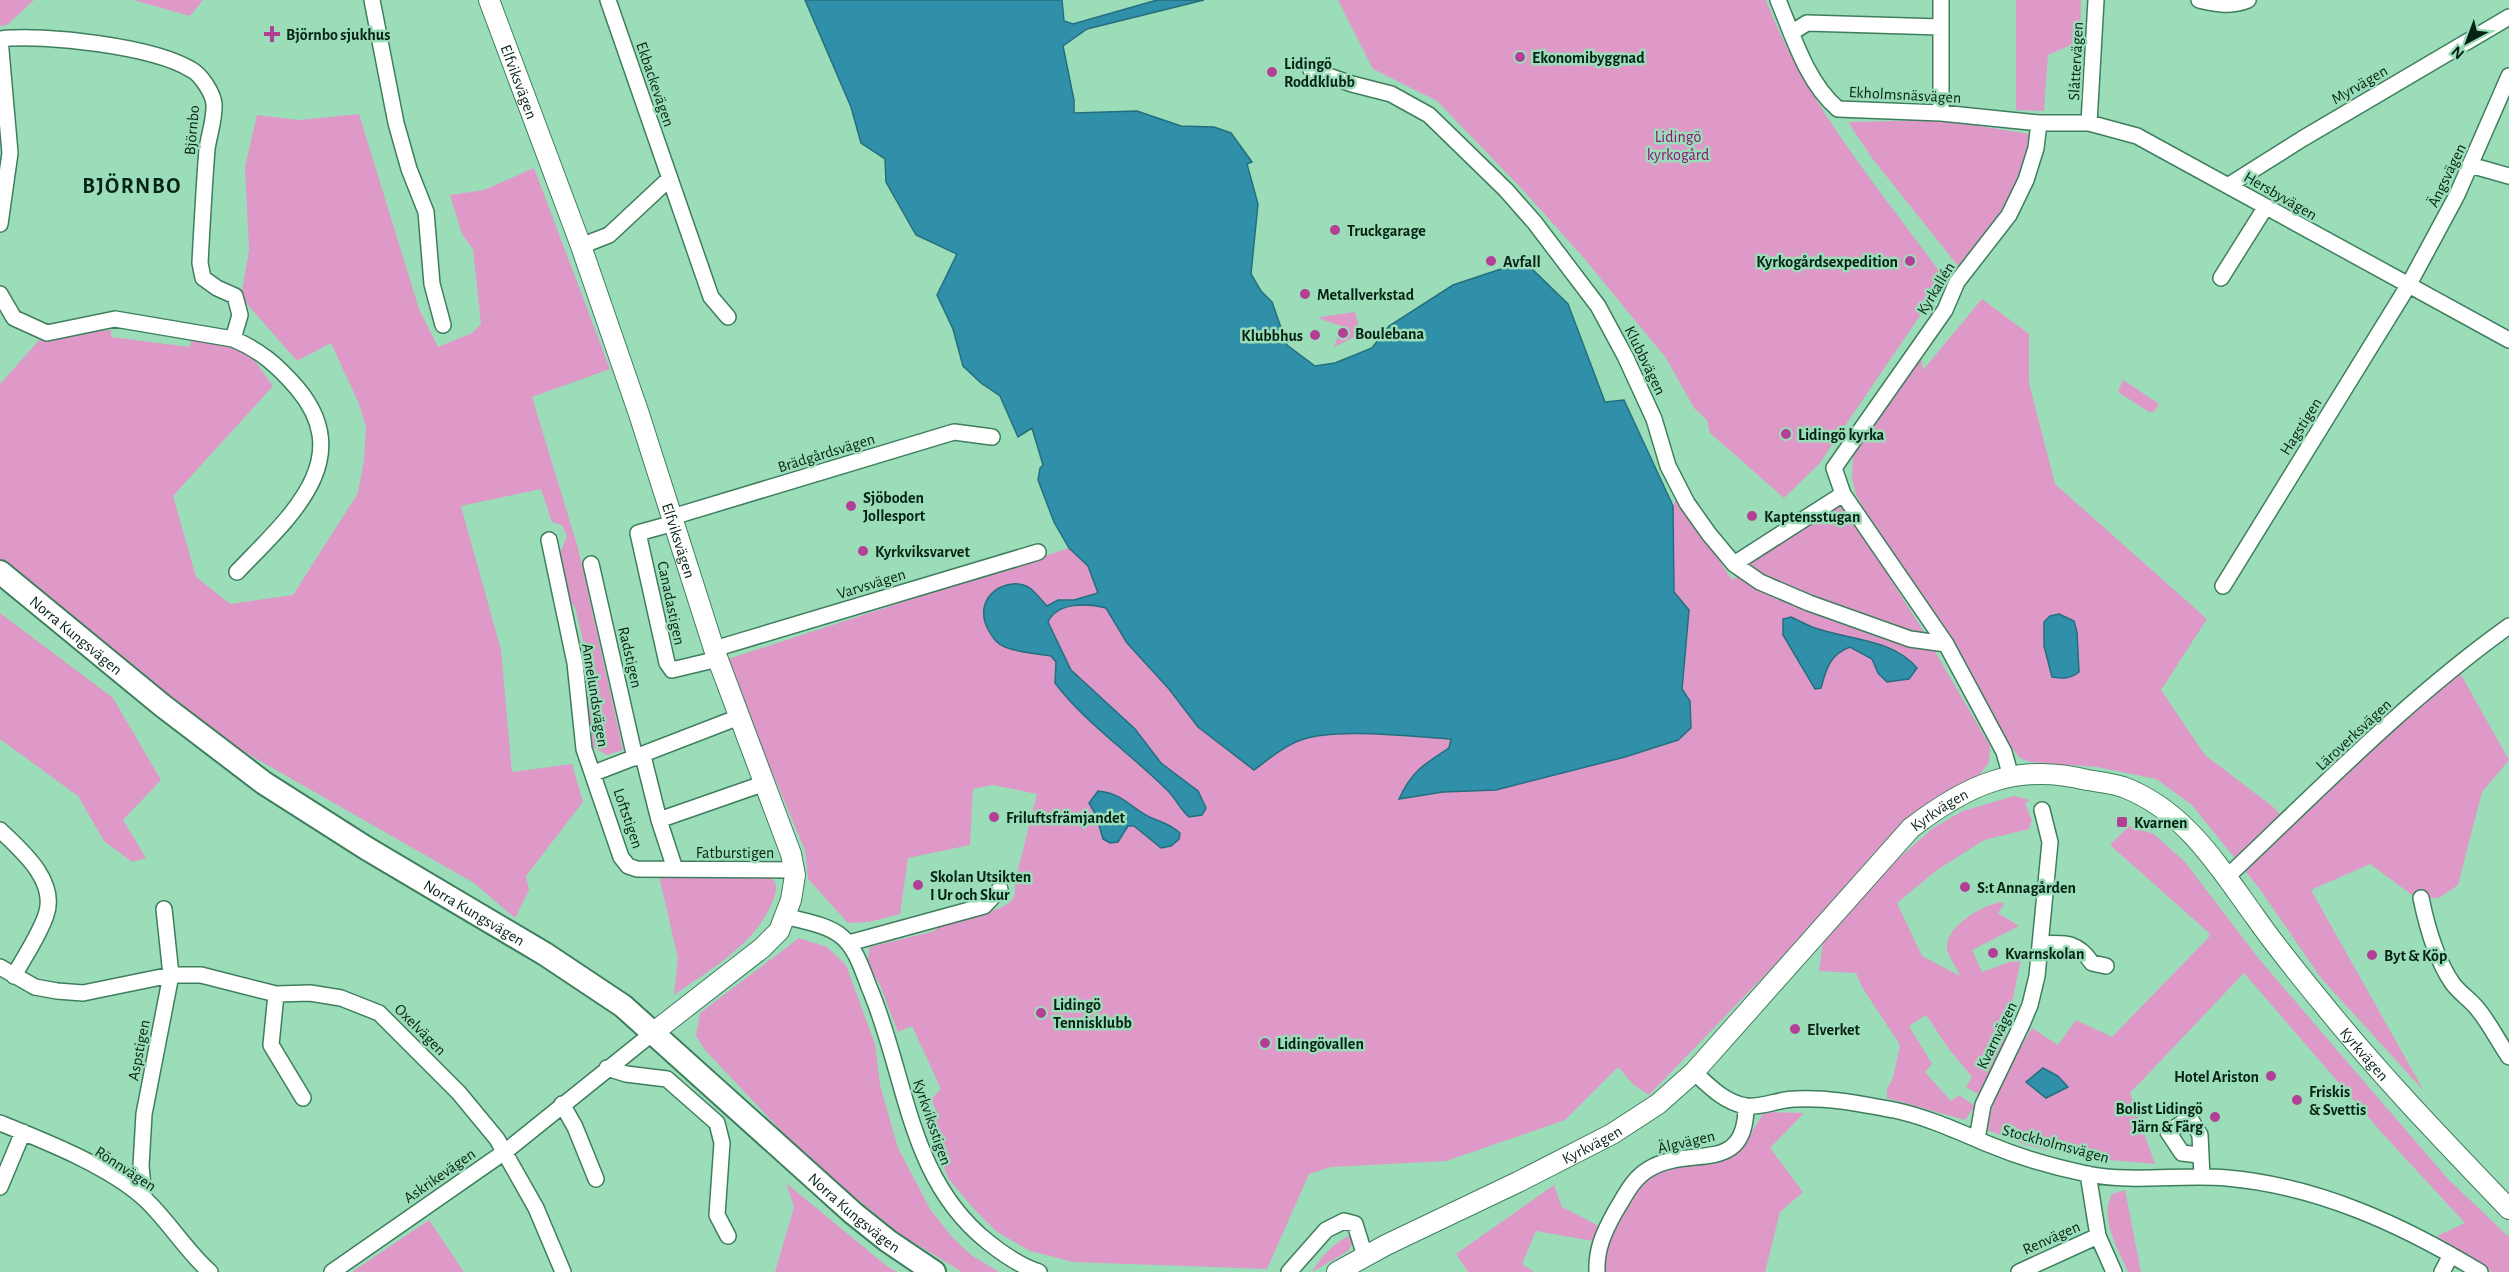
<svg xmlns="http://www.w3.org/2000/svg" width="2509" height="1272" font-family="'Alegreya Sans',sans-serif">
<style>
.green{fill:#df99c9}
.water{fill:#3090a9;stroke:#246f7d;stroke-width:1.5}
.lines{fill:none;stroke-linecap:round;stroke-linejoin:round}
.minor-casing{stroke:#3e7e5d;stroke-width:18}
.tertiary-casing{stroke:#3e7e5d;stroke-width:22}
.secondary-casing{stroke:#3e7e5d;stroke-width:26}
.minor{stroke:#fff;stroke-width:15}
.tertiary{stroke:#fff;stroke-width:20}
.secondary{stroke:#fff;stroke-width:22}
.poi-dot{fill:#b43f97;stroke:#9bddb8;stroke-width:2}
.labels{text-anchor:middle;stroke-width:5;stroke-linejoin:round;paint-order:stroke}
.poi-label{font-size:16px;font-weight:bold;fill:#072315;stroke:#9bddb8;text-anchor:start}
.street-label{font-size:16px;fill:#072315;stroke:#9bddb8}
.park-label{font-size:16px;fill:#921077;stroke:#9bddb8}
.district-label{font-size:22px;font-weight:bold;letter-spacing:1.5px;fill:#072315;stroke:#9bddb8}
</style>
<rect width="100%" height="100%" fill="#9bddb8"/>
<path class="green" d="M 0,0 L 34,0 L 7,25 L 0,26 Z
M 133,0 L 203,0 L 190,16 Z
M 1338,0 L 1766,0 C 1805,103 1881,191 1945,279 L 1819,464 L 1784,498 L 1710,433 L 1707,420 L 1694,408 L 1666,358 L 1583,257 L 1522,189 L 1437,101 L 1373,69 Z
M 2016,0 L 2081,0 L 2080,41 L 2048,55 L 2044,111 L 2016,110 Z
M 359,114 L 419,309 L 438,347 L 472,333 L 481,324 L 473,249 L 462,234 L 450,195 L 484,190 L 534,168 L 610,369 L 532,397 L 578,548 L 623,750 L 607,755 L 593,747 L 583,667 L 586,653 L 575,607 L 565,594 L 558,558 L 567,536 L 562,525 L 552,522 L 541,489 L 461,506 L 501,650 L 512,772 L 572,764 L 583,802 L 526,876 L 529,890 L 515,918 L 474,883 L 199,726 L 0,561 L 0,384 L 42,337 L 111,330 L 111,337 L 190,347 L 192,335 L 249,353 L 273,386 L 173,496 L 196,577 L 230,604 L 293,595 L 358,493 L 364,460 L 366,427 L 359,404 L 331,343 L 297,361 L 241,297 L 249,250 L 245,167 L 257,115 L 299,120 Z
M 1941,120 L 2030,134 C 2021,192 1995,223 1958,266 L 1872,158 L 1848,122 Z
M 1982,299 L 2029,334 L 2029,383 L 2055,484 L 2207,619 L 2161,690 L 2205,755 L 2272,806 L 2286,821 L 2460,673 L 2509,760 L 2482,792 L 2458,885 L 2439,898 L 2416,898 L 2370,864 L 2311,890 L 2424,1091 L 2321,978 L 2259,888 L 2192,805 L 2156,779 L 2097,767 L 2029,762 L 2019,757 L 1999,729 L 1856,495 L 1852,478 L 1853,454 L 1920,352 L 1923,370 Z
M 1355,312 L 1361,334 L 1334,347 L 1341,326 L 1320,319 L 1320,317 Z
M 2123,380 L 2159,404 L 2154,412 L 2149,412 L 2118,392 Z
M 1678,495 L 1732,580 L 1767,550 L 1842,503 L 1919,624 L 1990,746 L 1989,763 L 1979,775 L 1936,797 L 1897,833 L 1827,911 L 1649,1095 L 1634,1085 L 1618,1067 L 1565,1120 L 1446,1161 L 1331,1167 L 1309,1174 L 1267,1269 L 1073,1262 L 1030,1251 L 997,1232 L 976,1211 L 948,1178 L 926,1119 L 937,1112 L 931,1099 L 941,1089 L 912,1026 L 898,1032 L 880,985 L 867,963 L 870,947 L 935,931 L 941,922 C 959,918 999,913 1011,901 C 1016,896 1015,889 1015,882 L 1037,794 L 993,785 L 973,789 L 970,845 L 908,858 L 900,914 L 869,922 L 848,923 L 808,879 L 805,850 L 725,660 L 1069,548 L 1088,566 L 1101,600 L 1127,643 L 1169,689 L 1198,727 L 1254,770 C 1269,759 1284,746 1301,740 C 1336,727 1412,737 1451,739 L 1449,748 L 1427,762 L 1399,799 L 1443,792 L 1496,790 L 1625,757 L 1678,740 L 1690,701 L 1682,689 L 1689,610 L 1674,592 L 1673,506 Z
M 0,613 L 113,698 L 161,780 L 123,820 L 146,858 L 132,862 L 104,841 L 78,796 L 0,739 Z
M 2014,796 L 2030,800 L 2025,804 L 2032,820 L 2029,829 L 1984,840 L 1937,870 L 1897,903 L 1922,956 L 1960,976 C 1957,967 1946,955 1947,945 C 1948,925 1983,905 2001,902 L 2004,904 L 1998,913 L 2019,926 L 1972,950 L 1982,972 L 2021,958 L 2002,1054 L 1980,1095 L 1966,1087 L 1972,1077 L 1949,1049 L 1926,1015 L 1909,1026 L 1932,1064 L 1925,1072 L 1951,1101 L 1959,1095 L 1975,1106 L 1965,1120 L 1887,1098 L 1887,1089 L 1893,1078 L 1900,1045 L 1862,987 L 1856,973 L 1819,971 L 1824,936 L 1882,873 L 1933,828 L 1963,811 Z
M 2129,826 L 2154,834 L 2185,862 L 2259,959 L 2372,1091 L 2449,1180 L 2509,1237 L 2509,1272 L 2492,1272 L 2437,1236 L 2465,1223 L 2382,1133 L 2244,973 L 2130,1093 L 2155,1164 L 2088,1158 L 2029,1146 L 1987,1130 L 1997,1087 L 2032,1028 L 2058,1045 L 2076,1020 L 2112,1037 L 2210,936 L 2208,932 L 2110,845 Z
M 659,876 L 770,877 C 778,883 777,889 774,898 C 757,944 712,968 674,995 L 678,958 Z
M 799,938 L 827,947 L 846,965 L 875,1044 L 880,1085 L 898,1148 L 930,1209 L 951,1236 L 971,1255 L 999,1272 L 962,1272 L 900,1234 L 806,1157 L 705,1050 L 696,1036 L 700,1013 Z
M 1764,1112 L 1804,1113 L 1770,1148 L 1803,1192 L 1780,1212 L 1765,1272 L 1606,1272 L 1603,1267 L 1608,1240 L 1630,1199 L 1648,1178 L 1660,1170 L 1737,1149 L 1748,1139 Z
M 786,1183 L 888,1267 L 897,1272 L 775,1272 L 794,1207 Z
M 1554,1185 L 1562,1207 L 1599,1226 L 1593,1241 L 1536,1231 L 1522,1264 L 1534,1272 L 1468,1272 L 1456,1254 Z
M 2125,1190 L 2141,1272 L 2128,1272 C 2118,1248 2099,1218 2112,1194 Z
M 429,1220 L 464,1272 L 352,1272 Z
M 1352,1234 L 1354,1241 L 1348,1251 L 1312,1272 C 1323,1254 1333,1244 1352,1234 Z"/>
<path class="water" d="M 805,0 L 1062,0 L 1064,21 L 1073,24 L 1157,0 L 1204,0 L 1087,29 L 1063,46 L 1074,100 L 1074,113 L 1137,111 L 1181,126 L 1214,127 L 1231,133 L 1252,162 L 1247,164 L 1258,204 L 1251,274 L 1261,291 L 1272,302 L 1287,345 L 1315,366 L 1335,363 L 1372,348 L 1389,326 L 1453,285 L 1510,266 L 1530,267 L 1568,304 L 1605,402 L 1624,400 L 1673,506 L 1674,592 L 1689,610 L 1682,689 L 1690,701 L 1691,728 L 1678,740 L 1625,757 L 1496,790 L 1443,792 L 1399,799 C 1411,772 1424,764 1449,748 L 1451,739 C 1413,737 1335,727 1301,740 C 1284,746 1269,759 1254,770 L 1198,727 L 1169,689 L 1127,643 L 1106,608 C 1088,603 1057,602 1048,622 L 1071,670 L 1135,729 L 1161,763 L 1198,791 L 1206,808 L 1202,815 L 1189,817 C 1180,809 1175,797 1166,789 C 1130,753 1086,724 1055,683 L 1056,662 L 1051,656 C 1036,653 1019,653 1005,647 C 997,644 993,638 989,631 C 969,596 1010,573 1031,589 C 1037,594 1042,601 1047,606 L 1058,600 L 1074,600 L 1098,593 L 1088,566 L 1069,548 L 1054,522 L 1038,480 L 1040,468 L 1043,465 L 1032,428 L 1018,437 L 1000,396 L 981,383 L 963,366 L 953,329 L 937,295 L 957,254 L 916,235 L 886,182 L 885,159 L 861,143 L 851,107 Z
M 2059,614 L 2074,621 L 2077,632 L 2079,672 C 2070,679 2063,679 2052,677 L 2044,646 L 2044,622 L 2050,616 Z
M 1791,617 C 1798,620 1805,624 1812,627 C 1847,640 1892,638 1917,668 L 1909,679 L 1887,682 L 1878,673 L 1872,659 L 1850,647 C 1830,654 1826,669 1821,688 L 1815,689 L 1783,635 L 1783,619 Z
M 1098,791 C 1124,793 1133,811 1154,819 C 1164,823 1171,825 1180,833 L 1179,839 L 1171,846 L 1161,848 L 1134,826 L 1128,826 L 1118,842 L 1110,843 L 1103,839 L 1096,815 L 1089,803 Z
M 2043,1068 L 2058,1076 L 2068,1087 L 2046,1098 L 2026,1082 Z"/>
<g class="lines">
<defs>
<path id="minor" d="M 372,0 L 396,123 L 409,169 L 426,212 L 432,284 L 443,325
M 608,0 L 711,297 L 728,317
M 1778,0 C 1793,36 1807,83 1838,109 L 1941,113 L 2039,123 L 2089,123 L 2137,136 L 2509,340
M 1941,0 L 1941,113
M 2199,0 C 2217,4 2230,7 2248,0
M 1791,33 L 1807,23 L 1941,27
M 0,39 C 45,34 153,46 192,70 C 201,75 213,93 214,104 C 215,118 209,135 207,149 C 204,187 202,225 200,263 L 203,278 L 217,288 L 235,296 L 240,315 L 233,339 L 115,319 L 47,333 L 14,318 L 0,294
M 1311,70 L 1352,84 L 1391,94 L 1429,115 L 1506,190 L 1535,223 L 1598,306 L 1625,356 L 1654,419 L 1668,466 L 1687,503 L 1709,534 L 1734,564 L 1760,582 L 1809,603 L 1910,639 L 1946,644
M 2089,123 L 2096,0
M 2470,165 L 2509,176
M 2229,185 L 2302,139 L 2509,17
M 0,224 L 10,153 L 0,39
M 581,246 L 609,235 L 669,179
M 2221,278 L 2265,208
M 233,339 C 260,350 278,366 297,388 C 359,461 286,520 237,572
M 672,517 L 954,432 L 992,437
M 674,523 L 638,533 L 667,663 L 672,670 L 718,659
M 549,540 L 575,663 L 584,749 L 621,857 L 628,866 L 637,869 L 794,870
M 591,564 L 635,758
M 1734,564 L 1843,494
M 2223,586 L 2408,286 L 2457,195 L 2509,76
M 714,649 L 1038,552
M 643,756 L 659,820 L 765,783
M 594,773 L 739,717
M 2011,777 L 2004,752 L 1946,644 L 1843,494 L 1834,468 L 1945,310 L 1957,282 L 2009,215 L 2026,180 L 2036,148 L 2039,123
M 659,820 L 675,869
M 0,830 C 21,850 58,881 46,915 C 39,936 24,957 14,976
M 2228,876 C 2319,790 2407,699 2509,626
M 2421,898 C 2427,927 2436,960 2453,984 C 2460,993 2469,999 2476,1007 C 2489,1022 2498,1041 2509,1057
M 785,916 C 802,921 826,924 841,936 C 856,948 862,969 869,987 C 907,1075 907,1178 988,1242 C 1003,1254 1020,1266 1039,1272
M 849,943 L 984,906 L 1000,889
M 2041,944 C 2065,943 2077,941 2092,963 L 2106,966
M 0,967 L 35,987 L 57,991 L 83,993 L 171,975 L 201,975 L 276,994 L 310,993 L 341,998 L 379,1013 L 459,1093 L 497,1139 L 536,1208 L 563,1272
M 276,994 L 271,1045 L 303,1098
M 607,1068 L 626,1074 L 667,1079 L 717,1123 L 722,1143 L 717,1215 L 728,1236
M 1694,1072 C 1709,1086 1724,1102 1746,1106 C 1762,1108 1779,1099 1795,1099 C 1828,1097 1862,1104 1894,1110 C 1927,1117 1957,1131 1988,1144 C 2019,1157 2053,1167 2087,1174 C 2133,1183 2181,1174 2227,1178 C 2318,1186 2403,1225 2480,1272
M 562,1104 L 575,1127 L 596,1179
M 0,1123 C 45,1141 111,1167 146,1200 C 169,1222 187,1252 210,1272
M 1977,1139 L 1983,1105 L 2022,1024 L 2030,1005 L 2037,976 L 2050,842 L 2042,810
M 2199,1155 L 2182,1153 L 2168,1132 L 2190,1118 L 2200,1135 L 2202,1177
M 2088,1174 L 2098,1236 L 2114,1272
M 0,1187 L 23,1132
M 144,1198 L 141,1166 L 144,1114 L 171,975 L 164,909
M 332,1272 L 506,1151 L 654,1032
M 1289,1272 L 1326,1230 L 1344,1221 L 1355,1224 L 1365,1256
M 1597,1272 C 1596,1249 1604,1232 1615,1212 C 1625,1196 1632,1179 1649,1169 C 1690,1144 1746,1177 1746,1106
M 2019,1272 L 2098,1236
M 2442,1272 L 2451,1255"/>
<g id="tertiary">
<path id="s1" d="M 489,0 L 581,246 L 639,414 L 714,649 L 791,854 L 795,875 L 791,900 L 779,931 L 762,948 L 654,1032"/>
<path id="s2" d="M 1337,1272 L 1386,1245 L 1518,1182 L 1612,1134 L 1658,1104 L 1694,1072 L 1911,828 C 1967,785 2016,762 2087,780 C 2099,782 2111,783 2123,787 C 2185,810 2219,867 2256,918 C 2277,948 2300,976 2323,1004 C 2381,1076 2445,1142 2509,1209"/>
</g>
<g id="secondary">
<path id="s3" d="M 0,572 L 163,706 L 264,783 L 366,848 L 545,954 L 623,1006 L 853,1213 L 888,1241 L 934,1272"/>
</g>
</defs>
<use href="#minor" class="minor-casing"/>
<use href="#tertiary" class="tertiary-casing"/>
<use href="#secondary" class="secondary-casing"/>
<use href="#minor" class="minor"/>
<use href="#tertiary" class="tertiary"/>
<use href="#secondary" class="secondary"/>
</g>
<g class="poi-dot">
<path d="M269 25h6v6h6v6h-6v6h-6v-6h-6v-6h6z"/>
<circle cx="1520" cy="57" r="6"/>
<circle cx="1272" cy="72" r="6"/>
<circle cx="1335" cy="230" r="6"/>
<circle cx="1491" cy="261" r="6"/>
<circle cx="1910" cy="261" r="6"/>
<circle cx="1305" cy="294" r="6"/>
<circle cx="1343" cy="333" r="6"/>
<circle cx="1315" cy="335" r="6"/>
<circle cx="1786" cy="434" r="6"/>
<circle cx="851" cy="506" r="6"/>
<circle cx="1752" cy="516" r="6"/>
<circle cx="863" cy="551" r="6"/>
<circle cx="994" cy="817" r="6"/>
<rect x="2116" y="816" width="12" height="12" rx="3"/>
<circle cx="918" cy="885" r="6"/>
<circle cx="1965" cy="887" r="6"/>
<circle cx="1993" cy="953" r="6"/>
<circle cx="2372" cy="955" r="6"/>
<circle cx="1041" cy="1013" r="6"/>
<circle cx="1795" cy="1029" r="6"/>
<circle cx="1265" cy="1043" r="6"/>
<circle cx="2271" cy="1076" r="6"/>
<circle cx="2297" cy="1100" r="6"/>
<circle cx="2215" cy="1117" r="6"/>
</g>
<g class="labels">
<g class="poi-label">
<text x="286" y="40">Björnbo sjukhus</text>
<text x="1532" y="63">Ekonomibyggnad</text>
<text x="1284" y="69">Lidingö<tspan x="1284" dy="18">Roddklubb</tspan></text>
<text x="1347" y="236">Truckgarage</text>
<text x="1503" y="267">Avfall</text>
<text x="1898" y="267" text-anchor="end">Kyrkogårdsexpedition</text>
<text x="1317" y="300">Metallverkstad</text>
<text x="1355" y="339">Boulebana</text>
<text x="1303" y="341" text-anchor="end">Klubbhus</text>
<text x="1798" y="440">Lidingö kyrka</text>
<text x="863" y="503">Sjöboden<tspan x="863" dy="18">Jollesport</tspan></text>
<text x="1764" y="522">Kaptensstugan</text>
<text x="875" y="557">Kyrkviksvarvet</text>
<text x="1006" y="823">Friluftsfrämjandet</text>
<text x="2134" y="828">Kvarnen</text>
<text x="930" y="882">Skolan Utsikten<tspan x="930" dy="18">I Ur och Skur</tspan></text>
<text x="1977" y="893">S:t Annagården</text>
<text x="2005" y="959">Kvarnskolan</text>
<text x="2384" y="961">Byt &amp; Köp</text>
<text x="1053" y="1010">Lidingö<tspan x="1053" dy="18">Tennisklubb</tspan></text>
<text x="1807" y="1035">Elverket</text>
<text x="1277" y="1049">Lidingövallen</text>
<text x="2259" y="1082" text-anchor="end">Hotel Ariston</text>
<text x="2309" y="1097">Friskis<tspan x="2309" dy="18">&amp; Svettis</tspan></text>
<text x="2203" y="1114" text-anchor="end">Bolist Lidingö<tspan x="2203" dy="18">Järn &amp; Färg</tspan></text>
</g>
<g class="street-label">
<text transform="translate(2075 61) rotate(-87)" y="6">Slåttervägen</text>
<text dy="6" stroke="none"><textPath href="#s1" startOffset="87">Elfviksvägen</textPath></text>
<text transform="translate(656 84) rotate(71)" y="6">Ekbackevägen</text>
<text transform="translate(2359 84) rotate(-30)" y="6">Myrvägen</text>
<text transform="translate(1905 94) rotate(3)" y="6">Ekholmsnäsvägen</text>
<text transform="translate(191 130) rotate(-85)" y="6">Björnbo</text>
<text transform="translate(2446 175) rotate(-64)" y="6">Ängsvägen</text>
<text transform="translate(2281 195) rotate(30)" y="6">Hersbyvägen</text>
<text transform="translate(1935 288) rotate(-59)" y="6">Kyrkallén</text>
<text transform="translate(1646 360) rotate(64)" y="6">Klubbvägen</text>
<text transform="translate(2300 426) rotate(-58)" y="6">Hagstigen</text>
<text transform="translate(826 452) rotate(-17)" y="6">Brädgårdsvägen</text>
<text dy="6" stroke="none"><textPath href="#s1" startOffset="573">Elfviksvägen</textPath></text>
<text transform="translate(871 583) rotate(-17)" y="6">Varvsvägen</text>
<text transform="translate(672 603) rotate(78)" y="6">Canadastigen</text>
<text dy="6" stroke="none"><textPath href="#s3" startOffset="99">Norra Kungsvägen</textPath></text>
<text transform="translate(631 657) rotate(77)" y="6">Radstigen</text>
<text transform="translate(596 695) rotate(81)" y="6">Annelundsvägen</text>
<text transform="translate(2353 734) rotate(-43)" y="6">Läroverksvägen</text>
<text dy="6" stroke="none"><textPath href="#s2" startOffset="771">Kyrkvägen</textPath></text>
<text transform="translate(629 818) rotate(71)" y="6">Loftstigen</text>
<text x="735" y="858">Fatburstigen</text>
<text dy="6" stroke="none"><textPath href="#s3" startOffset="585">Norra Kungsvägen</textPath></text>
<text transform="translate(421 1029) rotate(45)" y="6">Oxelvägen</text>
<text transform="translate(1996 1035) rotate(-64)" y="6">Kvarnvägen</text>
<text transform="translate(138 1050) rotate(-79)" y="6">Aspstigen</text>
<text dy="6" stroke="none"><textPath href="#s2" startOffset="1328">Kyrkvägen</textPath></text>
<text transform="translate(933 1122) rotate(71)" y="6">Kyrkviksstigen</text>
<text transform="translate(1686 1141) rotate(-13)" y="6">Älgvägen</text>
<text transform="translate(2056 1143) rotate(15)" y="6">Stockholmsvägen</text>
<text dy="6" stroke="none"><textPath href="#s2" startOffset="285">Kyrkvägen</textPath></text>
<text transform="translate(126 1168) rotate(33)" y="6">Rönnvägen</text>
<text transform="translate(439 1175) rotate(-35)" y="6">Askrikevägen</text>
<text dy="6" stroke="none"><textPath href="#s3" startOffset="1071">Norra Kungsvägen</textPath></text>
<text transform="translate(2051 1237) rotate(-24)" y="6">Renvägen</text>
</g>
<g class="park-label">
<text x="1678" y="142">Lidingö<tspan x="1678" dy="18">kyrkogård</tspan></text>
</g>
<g class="district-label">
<text x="132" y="193">BJÖRNBO</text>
</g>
</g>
<g transform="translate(2467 42) rotate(221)" stroke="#9bddb8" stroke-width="4.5" paint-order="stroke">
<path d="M0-4.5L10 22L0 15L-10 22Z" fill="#072315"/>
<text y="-9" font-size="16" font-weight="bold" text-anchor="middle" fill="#072315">N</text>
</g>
</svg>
